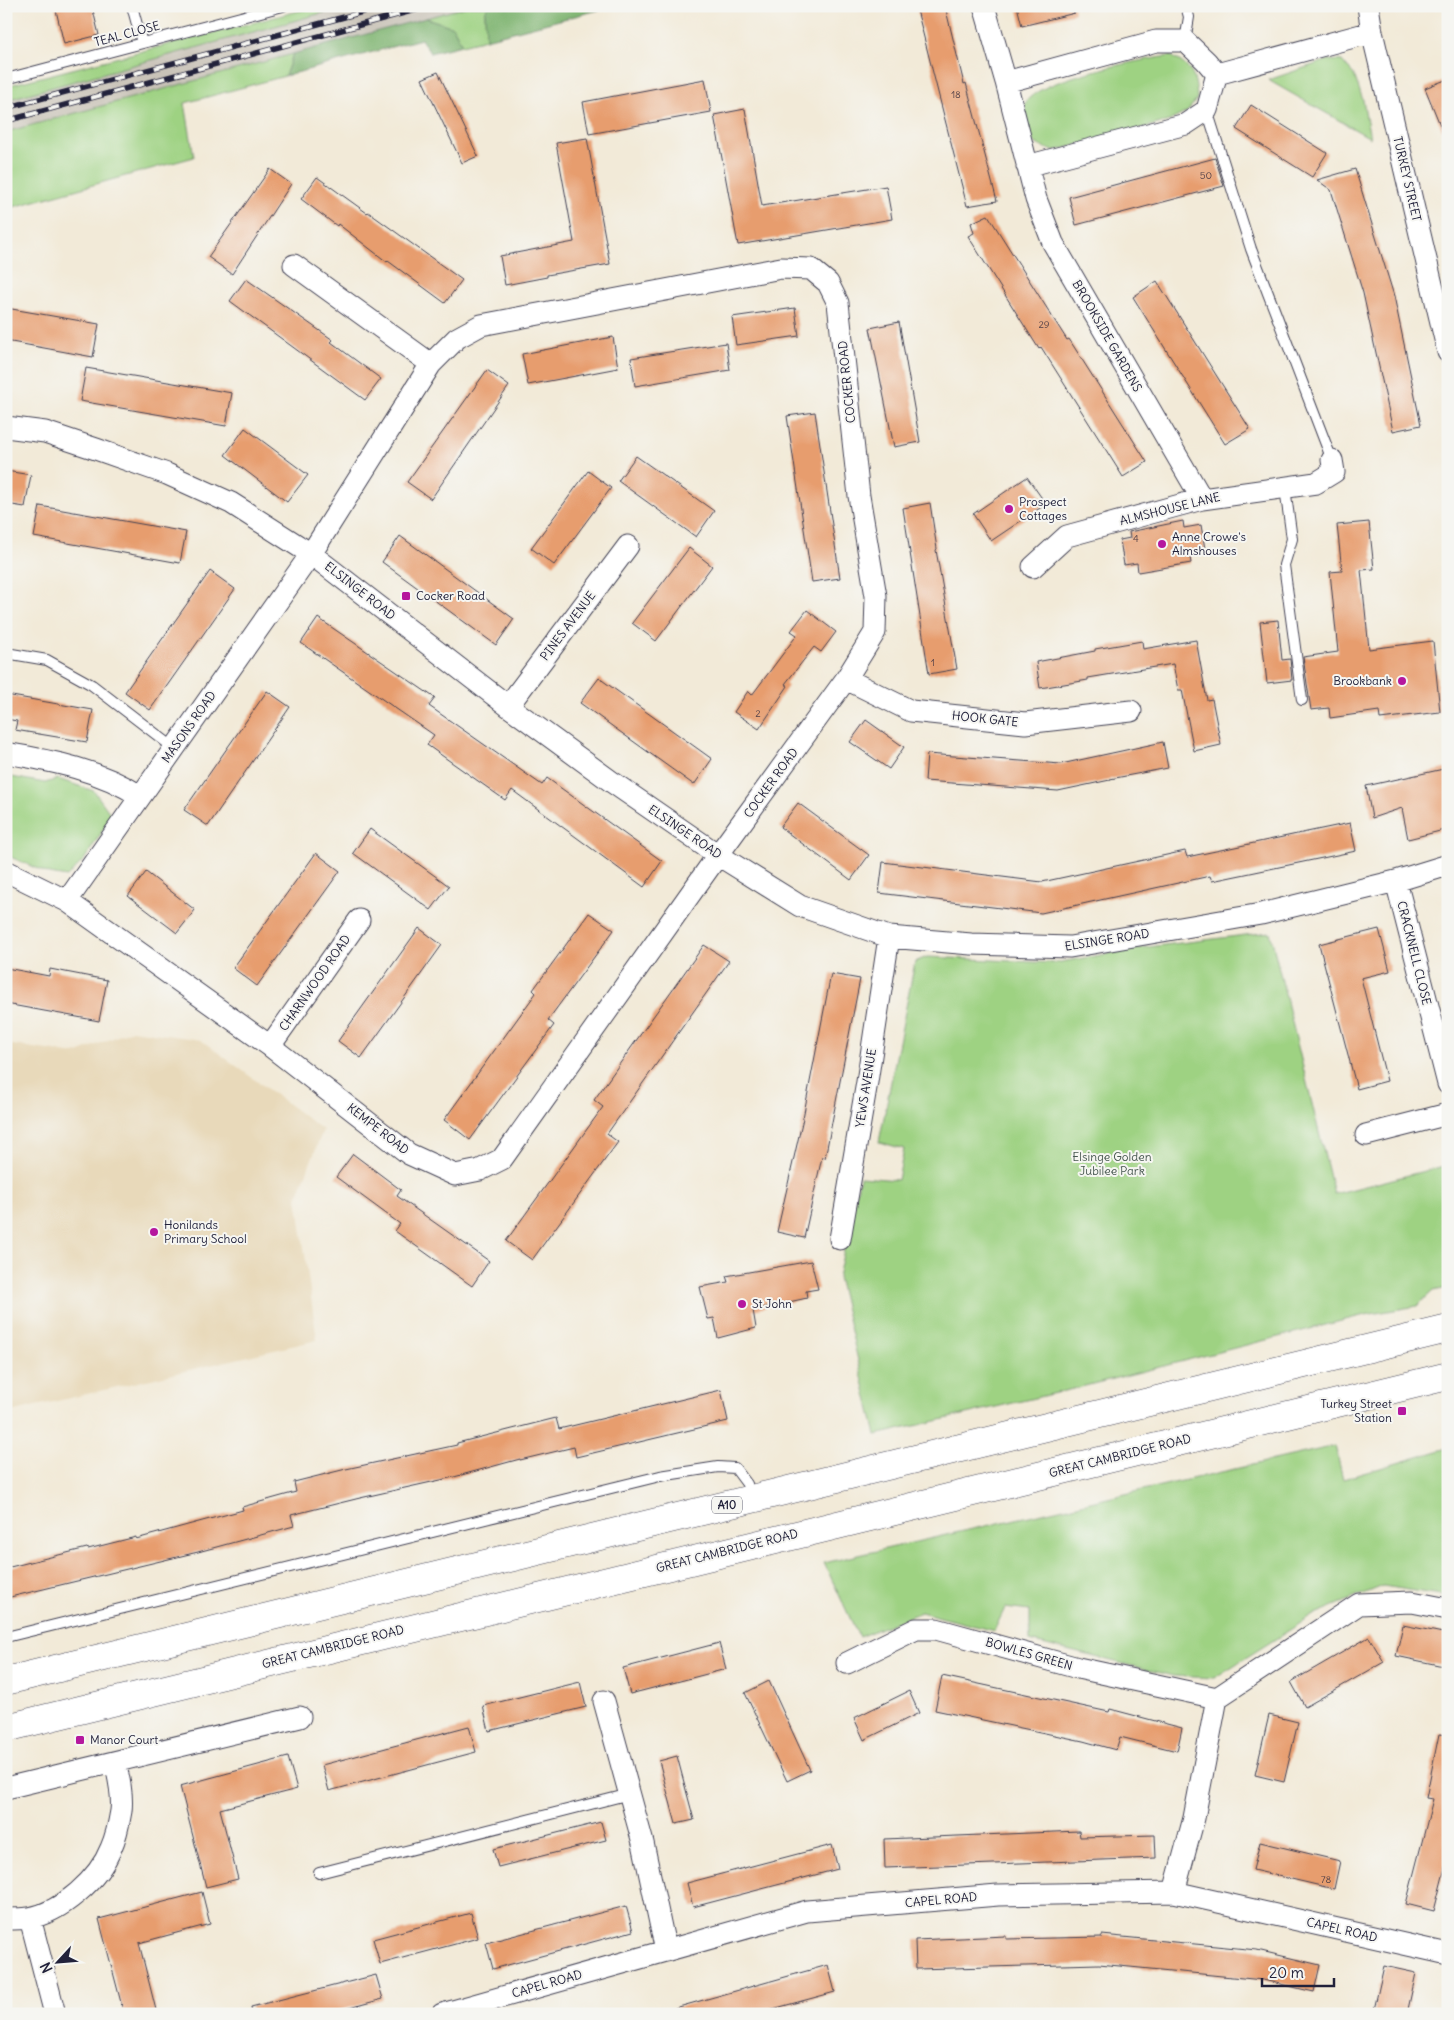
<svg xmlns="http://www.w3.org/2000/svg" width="1454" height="2020" font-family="Delius,sans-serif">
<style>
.built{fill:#e8d9ba}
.industrial{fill:#c9c3b8}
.green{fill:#9ed282;stroke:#607a5e}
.forest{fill:#7eb470;stroke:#506b56}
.building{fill:#e79d6e}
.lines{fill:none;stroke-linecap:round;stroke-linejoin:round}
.lane-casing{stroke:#414053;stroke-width:12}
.street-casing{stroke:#414053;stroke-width:23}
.highway-casing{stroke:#414053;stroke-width:29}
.lane{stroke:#fff;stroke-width:10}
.street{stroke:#fff;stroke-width:21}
.highway{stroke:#fff;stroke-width:28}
.rail-casing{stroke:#22223b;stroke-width:5.5}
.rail{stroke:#f6f6f2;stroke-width:4;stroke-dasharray:11;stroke-linecap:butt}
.poi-dot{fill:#b5179e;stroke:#f6f6f2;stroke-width:2}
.labels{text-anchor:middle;stroke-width:4;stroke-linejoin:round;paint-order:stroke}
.number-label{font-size:10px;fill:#534148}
.shield{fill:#f6f6f2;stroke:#626272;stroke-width:1}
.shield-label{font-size:11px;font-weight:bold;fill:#22223b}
.street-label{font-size:12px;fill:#22223b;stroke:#f6f6f2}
.poi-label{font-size:12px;fill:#22223b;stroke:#f6f6f2;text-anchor:start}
.park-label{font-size:12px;fill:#475750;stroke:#f6f6f2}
</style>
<rect width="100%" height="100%" fill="#f6f6f2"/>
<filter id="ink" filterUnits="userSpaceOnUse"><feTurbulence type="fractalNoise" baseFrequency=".02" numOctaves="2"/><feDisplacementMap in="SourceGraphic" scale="10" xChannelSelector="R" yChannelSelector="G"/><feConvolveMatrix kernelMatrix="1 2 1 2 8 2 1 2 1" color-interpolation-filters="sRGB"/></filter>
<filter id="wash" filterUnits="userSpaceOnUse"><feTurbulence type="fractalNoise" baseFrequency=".0096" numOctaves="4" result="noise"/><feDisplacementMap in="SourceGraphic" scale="20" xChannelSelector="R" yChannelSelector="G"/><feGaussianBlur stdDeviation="1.12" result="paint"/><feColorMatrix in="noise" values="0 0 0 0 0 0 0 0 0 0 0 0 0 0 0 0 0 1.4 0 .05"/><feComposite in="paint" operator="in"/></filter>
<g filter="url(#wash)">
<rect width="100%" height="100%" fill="#f2ead8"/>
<path class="built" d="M 132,1030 L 201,1040 L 323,1130 L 297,1198 L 317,1340 L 6,1413 L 6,1044 L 75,1054 Z"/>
<path class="industrial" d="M 348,6 L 469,6 L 6,132 L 6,100 Z"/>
<path class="green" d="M 318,6 L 348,6 L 6,100 L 6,86 Z
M 469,6 L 488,6 L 485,13 L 486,39 L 462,45 L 453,27 L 426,18 Z
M 293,54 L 285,76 L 185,103 L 194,157 L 6,209 L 6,132 Z
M 1171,56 C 1192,67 1196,76 1197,99 L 1187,112 L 1169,121 L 1054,151 C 1035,145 1027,141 1025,121 C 1024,114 1022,109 1026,102 C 1041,78 1142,59 1171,56 Z
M 1328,60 L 1342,61 L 1354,75 L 1363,100 L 1370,138 L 1268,80 Z
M 6,776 L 45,783 L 58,779 L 94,791 L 112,816 L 84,860 L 67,877 L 49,874 L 6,855 Z
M 1270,932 L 1334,1194 L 1448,1165 L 1448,1288 L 1433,1291 L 1417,1306 L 1365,1315 L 1073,1389 L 876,1435 L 838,1277 L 860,1177 L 898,1180 L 904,1149 L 879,1142 L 915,962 L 927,957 L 1055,963 L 1140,948 Z
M 1335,1446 L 1343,1479 L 1448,1448 L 1448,1596 L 1383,1586 L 1315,1614 L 1214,1678 L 1173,1676 L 1030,1641 L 1030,1611 L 1005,1608 L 994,1631 L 921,1612 L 859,1637 L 824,1563 Z"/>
<path class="forest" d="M 488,6 L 505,6 L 506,8 L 513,6 L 614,6 L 486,39 L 485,13 Z
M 426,18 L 453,27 L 462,45 L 430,53 L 421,39 L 285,76 L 293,54 Z"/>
<g id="blocks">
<path class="building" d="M 55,6 L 92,6 L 99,35 L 64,44 Z
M 916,6 L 945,6 L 964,84 L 966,83 L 997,201 L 967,206 Z
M 1017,6 L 1074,6 L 1075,13 L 1022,26 Z
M 438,72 L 478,156 L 462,163 L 422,79 Z
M 705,79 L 711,112 L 589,134 L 583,102 Z
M 1448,79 L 1448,142 L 1447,142 L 1425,88 Z
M 1251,105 L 1327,153 L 1312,177 L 1236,129 Z
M 745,109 L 762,206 L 886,186 L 892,219 L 738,245 L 714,115 Z
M 587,138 L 610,264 L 547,275 L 547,277 L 505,285 L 500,256 L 574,242 L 556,143 Z
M 1215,158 L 1224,186 L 1076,225 L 1069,197 Z
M 270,169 L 291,184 L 232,274 L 208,257 Z
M 1355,169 L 1394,296 L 1421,425 L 1393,431 L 1363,293 L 1331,190 L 1317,180 Z
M 317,177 L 367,213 L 368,212 L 462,280 L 445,303 L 388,261 L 387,262 L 338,224 L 337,226 L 301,199 Z
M 988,215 L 1067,340 L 1069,339 L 1147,462 L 1123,477 L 1041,347 L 1039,349 L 968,236 L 974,233 L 971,223 Z
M 246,279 L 333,340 L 331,342 L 381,379 L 365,400 L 230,301 Z
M 1157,281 L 1250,429 L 1225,444 L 1133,297 Z
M 6,308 L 99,324 L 93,357 L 6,341 Z
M 795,308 L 799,336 L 736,345 L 732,317 Z
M 899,322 L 920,442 L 894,447 L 870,328 Z
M 613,337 L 618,368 L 528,385 L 522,354 Z
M 726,343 L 730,370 L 635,386 L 631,358 Z
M 86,368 L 232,393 L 226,426 L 80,401 Z
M 487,370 L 509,386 L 431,499 L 407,482 Z
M 815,412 L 840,578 L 812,582 L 787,416 Z
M 245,428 L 308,475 L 287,502 L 225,455 Z
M 636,456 L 714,511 L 696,537 L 618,481 Z
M 6,471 L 31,475 L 25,507 L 6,504 Z
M 588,471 L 611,488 L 554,565 L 531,548 Z
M 1027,477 L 1046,504 L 991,541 L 973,514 Z
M 930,503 L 937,549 L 936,550 L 957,669 L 929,674 L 903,508 Z
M 40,506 L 186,532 L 180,563 L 34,537 Z
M 1183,521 L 1184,528 L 1201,525 L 1205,549 L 1189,552 L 1191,563 L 1138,572 L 1137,563 L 1124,565 L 1120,540 L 1130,538 L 1129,532 Z
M 1369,522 L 1374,569 L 1361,570 L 1369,649 L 1433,641 L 1440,712 L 1380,719 L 1379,711 L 1330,718 L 1329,708 L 1311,710 L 1303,657 L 1338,652 L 1330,572 L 1342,571 L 1337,525 Z
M 400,536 L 514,619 L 496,645 L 382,562 Z
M 689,548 L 712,566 L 656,641 L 632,623 Z
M 210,571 L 235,589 L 150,710 L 125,692 Z
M 807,610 L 836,632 L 821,652 L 814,647 L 785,684 L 788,686 L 759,729 L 734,712 L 748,691 L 752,695 L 797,635 L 791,631 Z
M 318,618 L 435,698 L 429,706 L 542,785 L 547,778 L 662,861 L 644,887 L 512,790 L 505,800 L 427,745 L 434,735 L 301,643 Z
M 1278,620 L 1282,660 L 1290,659 L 1292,680 L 1267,683 L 1260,622 Z
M 1196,640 L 1207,700 L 1212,699 L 1221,745 L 1194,751 L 1182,690 L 1178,690 L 1173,664 L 1088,678 L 1088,680 L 1040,688 L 1036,662 L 1095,651 L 1095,649 L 1142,641 L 1143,649 Z
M 599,678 L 712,759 L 694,785 L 580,703 Z
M 267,691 L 290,707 L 208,826 L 184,810 Z
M 6,695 L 93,710 L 87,742 L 15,730 L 17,721 L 6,719 Z
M 866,720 L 904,747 L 889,769 L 850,742 Z
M 1163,742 L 1168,768 L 1110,779 L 1110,780 L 1058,791 L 925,781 L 927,754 L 1061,764 Z
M 1448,768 L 1448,829 L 1408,839 L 1402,808 L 1372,818 L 1366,786 Z
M 798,803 L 869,855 L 851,880 L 780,827 Z
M 1350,823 L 1356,851 L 1212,881 L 1210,876 L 1041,913 L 879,893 L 883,862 L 1042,882 L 1185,851 L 1187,857 Z
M 370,829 L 449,886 L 431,910 L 353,853 Z
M 316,853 L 340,871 L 257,986 L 233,968 Z
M 146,872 L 195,910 L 177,933 L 128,896 Z
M 589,913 L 614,930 L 548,1020 L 554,1025 L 470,1140 L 444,1120 L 536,993 L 533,990 Z
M 419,928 L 442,945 L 361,1058 L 338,1041 Z
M 1379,929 L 1390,971 L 1361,978 L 1387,1081 L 1357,1089 L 1319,944 Z
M 704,945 L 729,961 L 607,1134 L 618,1142 L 532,1260 L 506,1241 L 603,1107 L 594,1100 Z
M 6,968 L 49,976 L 50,969 L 107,980 L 99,1021 L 6,1004 Z
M 831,974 L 860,979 L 825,1158 L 822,1157 L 804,1238 L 777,1232 L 803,1118 Z
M 353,1154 L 401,1190 L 397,1196 L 489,1261 L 472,1286 L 395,1231 L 400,1224 L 336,1177 Z
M 811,1261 L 818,1289 L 806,1291 L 807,1298 L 753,1310 L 756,1328 L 718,1338 L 714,1318 L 708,1319 L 700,1287 L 728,1282 L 726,1276 Z
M 721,1390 L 728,1421 L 576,1457 L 574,1447 L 520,1460 L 520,1459 L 454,1477 L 360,1498 L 291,1515 L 294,1526 L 198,1552 L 6,1598 L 6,1568 L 87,1548 L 88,1549 L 136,1537 L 136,1539 L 243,1510 L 242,1507 L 296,1492 L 294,1482 L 346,1469 L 457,1445 L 457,1443 L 556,1418 L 559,1429 Z
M 1403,1625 L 1448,1634 L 1448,1667 L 1396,1656 Z
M 1369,1637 L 1384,1662 L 1305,1707 L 1291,1682 Z
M 719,1643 L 726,1669 L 630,1694 L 623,1668 Z
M 942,1676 L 1109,1712 L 1110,1709 L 1182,1728 L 1177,1751 L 1120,1737 L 1116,1750 L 1083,1741 L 935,1710 Z
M 769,1681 L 810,1770 L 787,1781 L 745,1693 Z
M 580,1682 L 586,1707 L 489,1731 L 483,1706 Z
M 909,1691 L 919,1713 L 864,1740 L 854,1718 Z
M 1269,1715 L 1298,1722 L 1284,1782 L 1255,1775 Z
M 469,1726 L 476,1752 L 329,1791 L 322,1765 Z
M 1439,1734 L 1448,1735 L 1448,1856 L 1434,1911 L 1406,1904 L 1433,1799 L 1426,1798 Z
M 677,1756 L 694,1820 L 676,1824 L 659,1761 Z
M 288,1757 L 297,1789 L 220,1809 L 238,1879 L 206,1887 L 180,1786 Z
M 601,1822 L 606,1840 L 498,1867 L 493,1849 Z
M 1079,1831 L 1080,1837 L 1155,1835 L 1156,1858 L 885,1868 L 884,1839 Z
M 1260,1842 L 1340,1861 L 1334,1889 L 1253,1870 Z
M 832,1845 L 838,1869 L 693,1907 L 687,1883 Z
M 202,1892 L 210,1924 L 139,1943 L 157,2014 L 124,2014 L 99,1919 Z
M 626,1906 L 633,1931 L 493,1969 L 486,1943 Z
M 471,1913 L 478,1938 L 380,1964 L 373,1939 Z
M 1102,1935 L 1257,1950 L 1320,1965 L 1314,1992 L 1263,1980 L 1099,1964 L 916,1969 L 915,1940 L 1006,1936 L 1006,1939 L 1102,1937 Z
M 828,1965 L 835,1992 L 754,2014 L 676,2014 L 675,2008 Z
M 1384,1966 L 1416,1973 L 1407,2014 L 1373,2014 Z
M 376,1975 L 383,1999 L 326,2014 L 252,2014 L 251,2007 Z"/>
</g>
</g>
<g filter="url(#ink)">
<use href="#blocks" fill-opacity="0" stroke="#414053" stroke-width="1"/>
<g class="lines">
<defs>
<path id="lane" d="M 132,6 L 142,43
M 1185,41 L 1189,17 L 1186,6
M 6,79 L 283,6
M 1207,110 L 1251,249 L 1332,460
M 1285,488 L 1292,539 L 1284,565 L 1302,700
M 6,653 L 47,660 L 92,685 L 174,748
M 6,1637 L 660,1476 L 718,1467 L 735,1468 L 747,1484 L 751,1499
M 319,1873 L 630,1794"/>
<path id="street" d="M 984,6 L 1006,82 L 1036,199 L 1053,243 L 1202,499
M 1368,6 L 1372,32 L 1448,352
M 1006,82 L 1156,41 L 1185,41 L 1206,61 L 1217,74
M 1027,166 L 1186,124 L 1207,110 L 1217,74 L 1372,32
M 294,265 L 431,364
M 6,427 L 45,432 L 96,449 L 167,474 L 231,503 L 311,554 L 508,706 L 612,782 L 718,855 L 800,906 L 889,937 L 971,944 L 1070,947 L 1261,914 L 1396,881 L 1448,865
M 1033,567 L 1067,536 L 1202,499 L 1316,483 L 1334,472 L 1332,460
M 846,679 L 911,711 L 1025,723 L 1131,711
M 508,706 L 628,546
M 6,753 C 53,761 100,770 140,796
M 6,871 L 67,901 L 270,1046 L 409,1154 L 455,1175 L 480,1170 L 502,1159 L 718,855 L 846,679 L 875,632 L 876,596 L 859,496 L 838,303 L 828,283 L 811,269 L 781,268 L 481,325 L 457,338 L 431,364 L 311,554 L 67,901
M 1396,881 L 1448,1084
M 270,1046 L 359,920
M 1366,1135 L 1448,1114
M 840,1239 L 867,1082 L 889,937
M 847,1663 L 916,1629 L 936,1629 L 1078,1668 L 1217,1698
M 604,1701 L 643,1843 L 666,1951
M 6,1788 L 300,1717
M 1174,1892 L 1194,1818 L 1217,1698 L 1359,1604 L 1412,1602 L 1448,1609
M 30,1918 L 55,2014
M 6,1919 C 14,1919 22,1919 29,1918 C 62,1912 99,1879 111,1848 C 116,1837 119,1823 121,1811 C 123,1795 119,1778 115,1762
M 442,2014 L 807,1911 L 998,1895 L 1174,1892 L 1448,1954"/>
<path id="highway" d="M 6,1681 L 1448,1329
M 6,1728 L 1448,1376"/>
</defs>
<use href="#lane" class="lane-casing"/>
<use href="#street" class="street-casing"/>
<use href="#highway" class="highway-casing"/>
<use href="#lane" class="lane"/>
<use href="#street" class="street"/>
<use href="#highway" class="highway"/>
<defs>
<path id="rail" d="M 6,108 L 385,6
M 6,121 L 430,6"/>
</defs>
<use href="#rail" class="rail-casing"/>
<use href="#rail" class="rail"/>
</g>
</g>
<g class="poi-dot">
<circle cx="1009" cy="509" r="5"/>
<circle cx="1162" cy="544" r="5"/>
<rect x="401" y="591" width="10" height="10" rx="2.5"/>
<circle cx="1402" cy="681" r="5"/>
<circle cx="154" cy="1232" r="5"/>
<circle cx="742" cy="1304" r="5"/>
<rect x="1397" y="1406" width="10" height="10" rx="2.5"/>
<rect x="75" y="1735" width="10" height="10" rx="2.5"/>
</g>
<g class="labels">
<g class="number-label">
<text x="956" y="98">18</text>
<text x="1206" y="179">50</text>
<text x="1044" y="328">29</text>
<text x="1136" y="542">4</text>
<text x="933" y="666">1</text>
<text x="758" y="717">2</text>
<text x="1326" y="1883">78</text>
</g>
<rect class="shield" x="712" y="1496.5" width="30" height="17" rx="4"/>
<g class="shield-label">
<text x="727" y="1509">A10</text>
</g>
<g class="street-label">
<text transform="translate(127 34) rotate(-15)" y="4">TEAL CLOSE</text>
<text transform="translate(1407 179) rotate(77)" y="4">TURKEY STREET</text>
<text transform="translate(1107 336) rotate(60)" y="4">BROOKSIDE GARDENS</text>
<text transform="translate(847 382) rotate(-96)" y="4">COCKER ROAD</text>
<text transform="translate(1170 509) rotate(-14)" y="4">ALMSHOUSE LANE</text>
<text transform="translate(360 591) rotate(38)" y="4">ELSINGE ROAD</text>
<text transform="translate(568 626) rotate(-53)" y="4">PINES AVENUE</text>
<text transform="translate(985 719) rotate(6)" y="4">HOOK GATE</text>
<text transform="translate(189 727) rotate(-55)" y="4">MASONS ROAD</text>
<text transform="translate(771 783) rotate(-54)" y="4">COCKER ROAD</text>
<text transform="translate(685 832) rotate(34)" y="4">ELSINGE ROAD</text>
<text transform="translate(1107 940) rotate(-9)" y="4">ELSINGE ROAD</text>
<text transform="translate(1414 953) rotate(76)" y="4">CRACKNELL CLOSE</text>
<text transform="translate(315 983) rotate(-55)" y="4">CHARNWOOD ROAD</text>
<text transform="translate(866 1088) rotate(-81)" y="4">YEWS AVENUE</text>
<text transform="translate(378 1129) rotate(38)" y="4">KEMPE ROAD</text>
<text transform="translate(1120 1456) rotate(-14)" y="4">GREAT CAMBRIDGE ROAD</text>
<text transform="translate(727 1551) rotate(-14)" y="4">GREAT CAMBRIDGE ROAD</text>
<text transform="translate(333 1647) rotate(-14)" y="4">GREAT CAMBRIDGE ROAD</text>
<text transform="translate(1029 1654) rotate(16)" y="4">BOWLES GREEN</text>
<text transform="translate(941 1900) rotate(-5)" y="4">CAPEL ROAD</text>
<text transform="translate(1342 1930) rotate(13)" y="4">CAPEL ROAD</text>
<text transform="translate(547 1984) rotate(-16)" y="4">CAPEL ROAD</text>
</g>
<g class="poi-label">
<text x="1019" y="506">Prospect<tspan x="1019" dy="14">Cottages</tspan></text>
<text x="1172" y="541">Anne Crowe's<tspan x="1172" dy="14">Almshouses</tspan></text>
<text x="416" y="600">Cocker Road</text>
<text x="1392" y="685" text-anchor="end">Brookbank</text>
<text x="164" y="1229">Honilands<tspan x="164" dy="14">Primary School</tspan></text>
<text x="752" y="1308">St John</text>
<text x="1392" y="1408" text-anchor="end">Turkey Street<tspan x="1392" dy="14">Station</tspan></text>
<text x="90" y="1744">Manor Court</text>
</g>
<g class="park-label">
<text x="1112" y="1161">Elsinge Golden<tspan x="1112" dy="14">Jubilee Park</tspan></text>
</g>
</g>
<rect width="1454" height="2020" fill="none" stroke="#f6f6f2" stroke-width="25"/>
<g transform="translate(58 1962) rotate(244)" stroke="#f6f6f2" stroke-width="4" paint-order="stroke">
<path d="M0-4L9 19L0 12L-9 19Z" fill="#22223b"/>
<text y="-8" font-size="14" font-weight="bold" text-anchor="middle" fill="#22223b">N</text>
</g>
<path d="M1262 1978v8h72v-8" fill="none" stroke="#22223b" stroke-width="2.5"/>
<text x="1269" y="1978" font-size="15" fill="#22223b" stroke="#f6f6f2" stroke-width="4" paint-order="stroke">20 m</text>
</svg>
